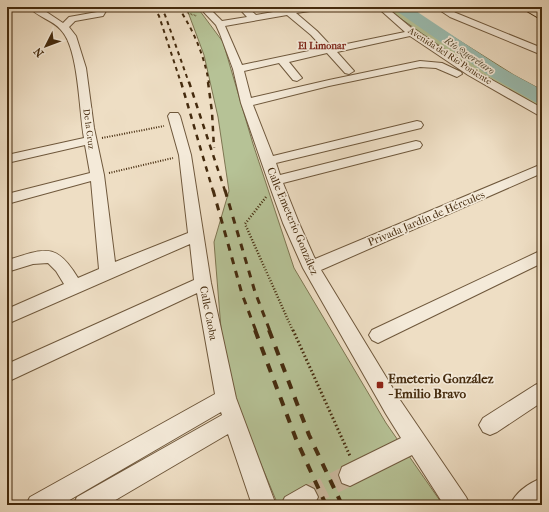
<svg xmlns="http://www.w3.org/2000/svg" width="549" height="512" font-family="'IM FELL French Canon',serif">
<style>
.green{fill:#b6c296;stroke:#7e7652}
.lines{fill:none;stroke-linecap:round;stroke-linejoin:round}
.river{fill:#9abcb0;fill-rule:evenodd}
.minor-tunnel{stroke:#ccbaa0;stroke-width:21;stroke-dasharray:21 10;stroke-linecap:butt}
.minor-casing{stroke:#6f583c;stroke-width:2}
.major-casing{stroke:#452b0e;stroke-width:2}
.path-far3{stroke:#452b0e;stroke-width:1.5;stroke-dasharray:0.5 1;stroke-linecap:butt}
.path-far2{stroke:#452b0e;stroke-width:2;stroke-dasharray:1 1.5;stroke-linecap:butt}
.path-far1{stroke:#452b0e;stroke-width:2.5;stroke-dasharray:1 2;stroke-linecap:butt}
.path{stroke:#452b0e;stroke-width:3;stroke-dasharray:1.5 2.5;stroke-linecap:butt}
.minor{fill:#f4ead9;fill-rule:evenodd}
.major{fill:#eedec4;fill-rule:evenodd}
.rail-far3{stroke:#452b0e;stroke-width:2;stroke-dasharray:4 4;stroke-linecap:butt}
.rail-far2{stroke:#452b0e;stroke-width:2.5;stroke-dasharray:5.5 5.5;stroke-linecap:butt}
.rail-far1{stroke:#452b0e;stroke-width:3;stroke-dasharray:7 7;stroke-linecap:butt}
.rail{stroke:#452b0e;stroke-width:4;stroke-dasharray:9 9;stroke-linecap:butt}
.poi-dot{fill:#8f2418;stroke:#f4ead9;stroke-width:1.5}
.labels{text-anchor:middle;stroke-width:3.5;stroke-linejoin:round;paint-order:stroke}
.far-street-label{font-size:9px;fill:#452b0e;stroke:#f4ead9}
.far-neighbourhood-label{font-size:10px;font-weight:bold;fill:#7a1f14;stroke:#f4ead9}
.far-water-label{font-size:10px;font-style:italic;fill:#5a4f36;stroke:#f4ead9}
.street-label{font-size:11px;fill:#452b0e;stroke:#f4ead9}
.near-poi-label{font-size:13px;font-weight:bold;fill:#452b0e;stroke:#f4ead9;text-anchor:start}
</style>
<rect width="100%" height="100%" fill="#eedec4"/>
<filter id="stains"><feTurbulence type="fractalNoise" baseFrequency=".005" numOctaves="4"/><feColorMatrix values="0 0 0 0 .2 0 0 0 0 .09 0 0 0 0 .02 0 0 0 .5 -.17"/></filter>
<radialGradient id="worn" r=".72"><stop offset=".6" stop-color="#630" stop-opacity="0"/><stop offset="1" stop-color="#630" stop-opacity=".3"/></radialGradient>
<path class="green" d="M 182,7 L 197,7 L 223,42 L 253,144 L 294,268 L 386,423 L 443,505 L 278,505 L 225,378 L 214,242 L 229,191 L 218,117 L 204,55 L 188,12 Z
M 384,7 L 406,7 L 514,75 L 542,90 L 542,109 L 486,78 Z"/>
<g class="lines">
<path class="river" d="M 393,7 L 410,7 L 500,67 L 542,90 L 542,104 L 535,102 L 488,75 L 395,10 Z"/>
<path class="minor-tunnel" d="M 306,497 L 350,475"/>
<defs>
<path id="minor" d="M 29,7 L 39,7 L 63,23 L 69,17 L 97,12 L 95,7 L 103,7 L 106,11 L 103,16 L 75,21 L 69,27 L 76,36 L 86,68 L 94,128 L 104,175 L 115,262 L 188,233 L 179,155 L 168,116 L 170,113 L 178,113 L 180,116 L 191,155 L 211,283 L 236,398 L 276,505 L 252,505 L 228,434 L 107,505 L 73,505 L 77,497 L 222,415 L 221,412 L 61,505 L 26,505 L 30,497 L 215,394 L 197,293 L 7,382 L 7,364 L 194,280 L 190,244 L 7,324 L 7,309 L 64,284 L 56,271 L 48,263 L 33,264 L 7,272 L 7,260 C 44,250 55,240 78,278 L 99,269 L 91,181 L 7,204 L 7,194 L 90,173 L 85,145 L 7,163 L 7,155 L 84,138 C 79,112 79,48 61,30 C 53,20 37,17 29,7 Z
M 199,7 L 208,7 L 222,21 L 247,17 L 238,7 L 247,7 L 256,15 L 302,7 L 321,7 L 317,10 L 296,13 L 317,31 L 332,47 L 405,32 L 377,7 L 386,7 L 415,31 L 476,71 L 542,108 L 542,117 L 538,115 L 468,75 L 410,36 L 337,52 L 354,71 L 349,74 L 345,73 L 327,53 L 289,62 L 302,78 L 297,81 L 293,80 L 279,63 L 244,71 L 251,98 L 329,80 L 420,61 L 442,63 L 461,72 L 462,74 L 457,77 L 436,68 L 420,67 L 329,86 L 253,105 L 273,156 L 417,121 L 421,122 L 423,125 L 421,128 L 276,163 L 280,175 L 416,141 L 420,142 L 422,145 L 420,148 L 283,183 L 299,223 L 315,259 L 542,164 L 542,173 L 321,270 L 400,400 L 466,497 L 470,505 L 444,505 L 412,455 L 350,486 L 342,483 L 339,475 L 342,467 L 401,438 L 386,414 L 303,268 L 283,223 L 268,181 L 241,103 L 233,69 L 220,34 L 216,25 ZM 287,15 L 311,35 L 323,48 L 242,65 L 225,26 Z
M 435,7 L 445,7 L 456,13 L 542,48 L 542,55 L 450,17 Z
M 542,250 L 542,263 L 384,340 L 378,343 L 372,340 L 369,335 L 372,330 Z
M 542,382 L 542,402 L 497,432 L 490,435 L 483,432 L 479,425 L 483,418 L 535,385 Z
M 542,478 L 542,504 L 510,505 C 516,492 529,483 542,478 Z
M 306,485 L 314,489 L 318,497 L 314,505 L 281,505 L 285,497 Z"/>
<path id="major" d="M 520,7 L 533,7 L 542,12 L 542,20 Z"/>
</defs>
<use href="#minor" class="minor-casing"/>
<use href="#major" class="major-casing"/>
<path class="path-far3" d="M 187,13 L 197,16"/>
<path class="path-far2" d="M 102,138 L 164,126
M 109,173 L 173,158"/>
<path class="path-far1" d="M 266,197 L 245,224 L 293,331"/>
<path class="path" d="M 293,330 L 350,456"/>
<use href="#minor" class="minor"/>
<use href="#major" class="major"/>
<path class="rail-far3" d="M 154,7 L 159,16 L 181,83
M 160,7 L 165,15 L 189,83
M 178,7 C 194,31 204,55 209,83"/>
<path class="rail-far2" d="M 181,82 L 213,191
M 189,82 L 225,191
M 208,82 L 212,112 L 214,148"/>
<path class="rail-far1" d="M 213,190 L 242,294 L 256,331
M 225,190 L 255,292 L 270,331"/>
<path class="rail" d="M 255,330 L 296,439 L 326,505
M 269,330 L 309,435 L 342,505"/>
</g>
<rect class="poi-dot" x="376" y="381" width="8" height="8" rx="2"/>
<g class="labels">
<g class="far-street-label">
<text transform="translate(450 56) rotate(33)" y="3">Avenida del Río Poniente</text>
<text transform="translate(89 129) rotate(82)" y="3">De la Cruz</text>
</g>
<g class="far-neighbourhood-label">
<text x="322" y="49">El Limonar</text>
</g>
<g class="far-water-label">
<text transform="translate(470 55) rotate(34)" y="4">Río Querétaro</text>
</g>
<g class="street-label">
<text transform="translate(426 218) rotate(-23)" y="4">Privada Jardín de Hércules</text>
<text transform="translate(293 221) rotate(67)" y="4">Calle Emeterio González</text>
<text transform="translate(209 313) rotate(79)" y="4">Calle Caoba</text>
</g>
<g class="near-poi-label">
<text x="388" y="383">Emeterio González<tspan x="388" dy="15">- Emilio Bravo</tspan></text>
</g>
</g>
<rect width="549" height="512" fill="none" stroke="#eedec4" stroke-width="24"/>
<rect x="8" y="8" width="533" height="496" fill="none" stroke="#452b0e" stroke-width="2"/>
<rect x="12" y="12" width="525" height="488" fill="none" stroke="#452b0e"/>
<g transform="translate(46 46) rotate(228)" stroke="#f4ead9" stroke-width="3" paint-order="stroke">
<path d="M0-3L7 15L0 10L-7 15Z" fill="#452b0e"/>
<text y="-6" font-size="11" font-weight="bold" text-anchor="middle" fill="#452b0e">N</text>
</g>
<rect width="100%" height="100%" filter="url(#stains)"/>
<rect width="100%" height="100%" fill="url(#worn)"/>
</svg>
